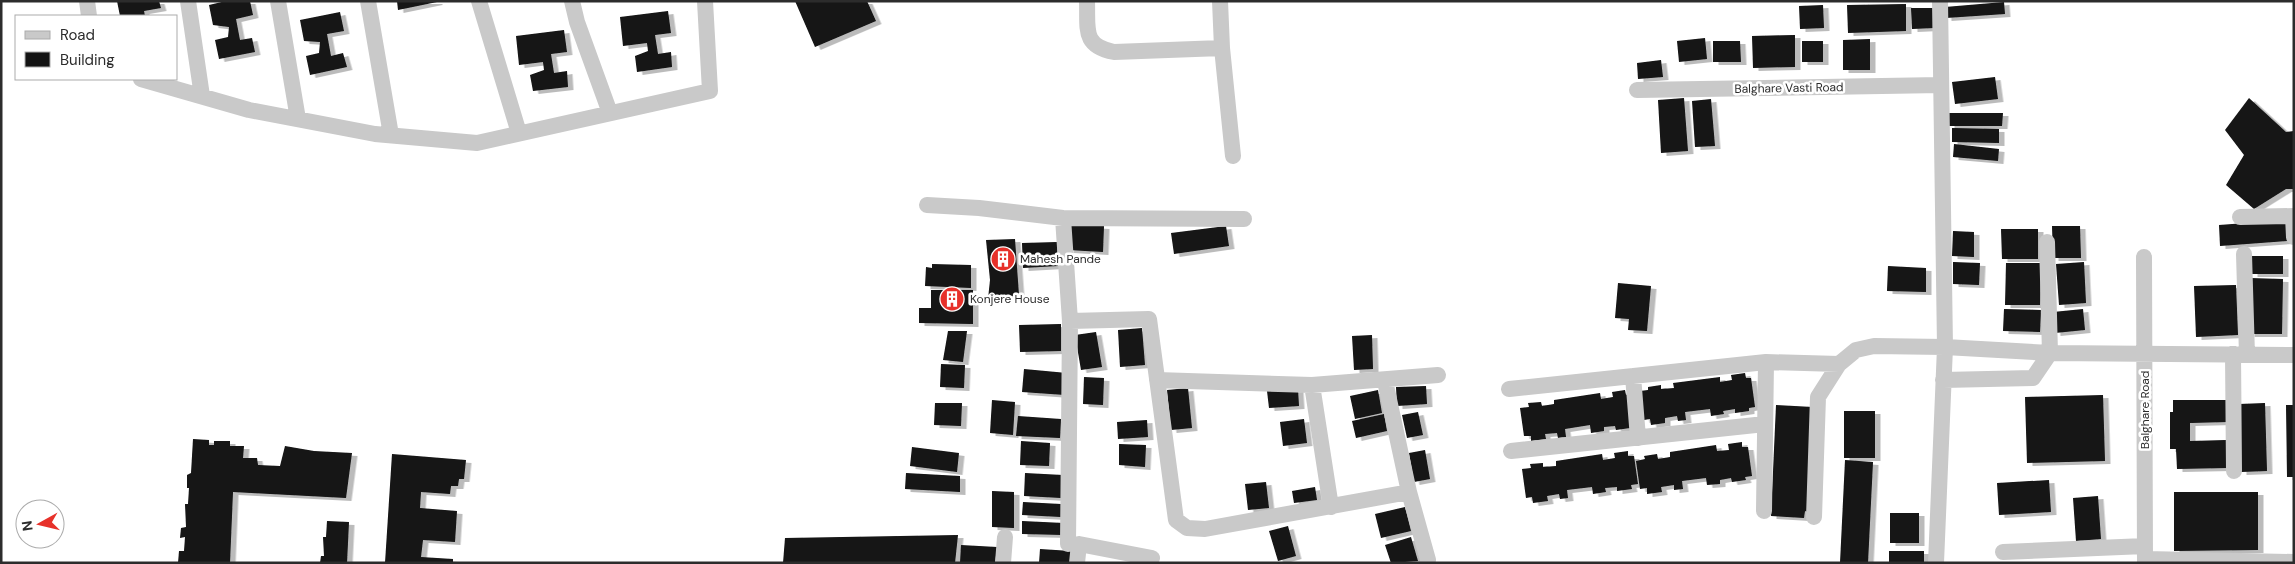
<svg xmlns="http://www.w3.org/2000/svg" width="2295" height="564" font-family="'DM Sans',sans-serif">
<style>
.building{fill:#131313;filter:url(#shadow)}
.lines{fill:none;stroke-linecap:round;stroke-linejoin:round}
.minor{stroke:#c9c9c9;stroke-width:16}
.labels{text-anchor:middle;stroke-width:5;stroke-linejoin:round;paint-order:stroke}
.street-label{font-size:12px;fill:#2c2c2c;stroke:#fff}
.poi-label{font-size:12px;fill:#2c2c2c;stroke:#fff;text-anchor:start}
</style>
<defs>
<filter id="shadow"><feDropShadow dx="5.5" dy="3" stdDeviation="0" flood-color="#0004"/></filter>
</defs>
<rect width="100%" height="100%" fill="#fff"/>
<path class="building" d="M 117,1 L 159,1 L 161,8 L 144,11 L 145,16 L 120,16 Z
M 226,1 L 250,1 L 253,15 L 236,19 L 240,40 L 252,38 L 255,52 L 219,59 L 215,40 L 228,37 L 229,27 L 213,25 L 209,5 Z
M 397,1 L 437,1 L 437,2 L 398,10 Z
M 795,1 L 867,1 L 876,21 L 815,47 Z
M 2004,2 L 2005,14 L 1946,18 L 1945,7 Z
M 1906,4 L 1906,31 L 1848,33 L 1847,5 Z
M 1823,5 L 1824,28 L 1800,29 L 1799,6 Z
M 1911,8 L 1933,8 L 1934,28 L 1912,29 Z
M 668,11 L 671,33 L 655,35 L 658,54 L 671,52 L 672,67 L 637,72 L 635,56 L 648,51 L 647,43 L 623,46 L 620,17 Z
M 340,12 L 344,31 L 327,34 L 331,56 L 343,53 L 347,67 L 310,75 L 306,56 L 319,53 L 320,42 L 304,41 L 300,20 Z
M 564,30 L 567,52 L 551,54 L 554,73 L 567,71 L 568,87 L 533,91 L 530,75 L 544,70 L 543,62 L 519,65 L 516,36 Z
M 1795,35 L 1795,67 L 1753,68 L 1752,36 Z
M 1705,38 L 1707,59 L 1679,62 L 1677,41 Z
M 1870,39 L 1870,70 L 1843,70 L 1843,40 Z
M 1713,41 L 1740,41 L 1741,62 L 1713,62 Z
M 1802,41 L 1823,41 L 1823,62 L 1802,62 Z
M 1661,60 L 1663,77 L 1638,79 L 1637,63 Z
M 1995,77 L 1998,99 L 1955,104 L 1952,82 Z
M 1684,98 L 1688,151 L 1661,153 L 1658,100 Z
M 2249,98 L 2286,132 L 2294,131 L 2294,189 L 2286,189 L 2254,209 L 2226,185 L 2244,155 L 2225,130 Z
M 1711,99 L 1715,146 L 1695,147 L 1692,101 Z
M 1949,113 L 2003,113 L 2002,126 L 1949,126 Z
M 1952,128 L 1999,129 L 1999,143 L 1952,142 Z
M 1954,144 L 1999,149 L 1998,161 L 1953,157 Z
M 2286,220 L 2287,241 L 2220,246 L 2219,225 Z
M 1070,224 L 1104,226 L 1103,252 L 1068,250 Z
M 1226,226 L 1229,246 L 1174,254 L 1171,233 Z
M 2052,226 L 2080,226 L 2081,258 L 2053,258 Z
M 2001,229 L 2038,229 L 2038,259 L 2002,259 Z
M 1953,231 L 1974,232 L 1974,257 L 1952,256 Z
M 1015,239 L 1019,295 L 988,299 L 990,280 L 986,240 Z
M 1057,242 L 1058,266 L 1023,268 L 1022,243 Z
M 2252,256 L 2283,256 L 2283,274 L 2252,274 Z
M 1953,262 L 1980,263 L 1979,285 L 1953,284 Z
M 2084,262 L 2086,303 L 2059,305 L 2056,264 Z
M 2006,263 L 2041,263 L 2040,305 L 2005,305 Z
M 932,264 L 971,265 L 971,288 L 925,286 L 926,267 L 932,268 Z
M 1888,266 L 1926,268 L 1926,292 L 1887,291 Z
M 2250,278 L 2283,279 L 2282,334 L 2249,334 Z
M 1618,283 L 1651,286 L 1647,331 L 1628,330 L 1629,319 L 1615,318 Z
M 2236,285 L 2238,335 L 2196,337 L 2194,286 Z
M 931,290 L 973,290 L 973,324 L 919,323 L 919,308 L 931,308 Z
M 2004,309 L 2041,310 L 2040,332 L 2003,331 Z
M 2083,309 L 2085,330 L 2055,333 L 2053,312 Z
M 1061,324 L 1061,351 L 1020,352 L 1019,325 Z
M 1142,328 L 1145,365 L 1120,367 L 1118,330 Z
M 948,331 L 967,331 L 963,362 L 943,360 Z
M 1096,332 L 1102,367 L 1081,370 L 1075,335 Z
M 1372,335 L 1373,369 L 1354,370 L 1352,336 Z
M 941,364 L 965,365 L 964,388 L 940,387 Z
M 1024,369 L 1067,373 L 1065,395 L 1022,392 Z
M 1745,373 L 1746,378 L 1751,378 L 1755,407 L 1749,408 L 1749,411 L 1735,413 L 1735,409 L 1723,411 L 1724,414 L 1711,416 L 1710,409 L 1685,412 L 1686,420 L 1678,421 L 1677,416 L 1665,418 L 1665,423 L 1651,425 L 1650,419 L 1644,420 L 1640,391 L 1648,390 L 1648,387 L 1661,385 L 1661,389 L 1674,388 L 1673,383 L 1720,377 L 1720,382 L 1732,380 L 1731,375 Z
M 1084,377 L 1104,378 L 1103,405 L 1083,404 Z
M 1426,386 L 1427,404 L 1397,406 L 1396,387 Z
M 1188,388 L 1192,428 L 1171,430 L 1167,390 Z
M 1298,389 L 1299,406 L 1269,408 L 1267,391 Z
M 1378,390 L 1382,413 L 1355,419 L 1350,396 Z
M 1625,390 L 1626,395 L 1632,394 L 1630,428 L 1616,430 L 1615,426 L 1604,427 L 1604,431 L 1591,433 L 1590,425 L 1565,429 L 1566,437 L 1558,438 L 1557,433 L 1545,434 L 1546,439 L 1531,441 L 1531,436 L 1524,436 L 1520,408 L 1529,407 L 1528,403 L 1541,402 L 1542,406 L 1554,404 L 1554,400 L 1600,393 L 1601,399 L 1613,397 L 1612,392 Z
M 2103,395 L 2105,461 L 2027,463 L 2025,397 Z
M 992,400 L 1015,402 L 1013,435 L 990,433 Z
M 2173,400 L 2228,400 L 2228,422 L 2190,423 L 2190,441 L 2226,440 L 2227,468 L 2177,469 L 2176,449 L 2170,449 L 2170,412 L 2173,412 Z
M 935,403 L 962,403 L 961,426 L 934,425 Z
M 2265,403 L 2267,471 L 2241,472 L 2239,404 Z
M 1776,405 L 1813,407 L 1808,512 L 1805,511 L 1804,518 L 1771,516 Z
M 2286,405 L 2294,405 L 2294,477 L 2287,477 Z
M 1844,411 L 1875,411 L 1875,458 L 1844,458 Z
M 1418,412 L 1423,435 L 1407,438 L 1402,415 Z
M 1384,414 L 1387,431 L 1356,438 L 1352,421 Z
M 1018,416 L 1061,419 L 1060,438 L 1016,436 Z
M 1304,419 L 1307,443 L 1283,446 L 1280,422 Z
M 1147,420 L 1148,437 L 1118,439 L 1117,422 Z
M 193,439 L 209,440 L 209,445 L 214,445 L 214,441 L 230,441 L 230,446 L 244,446 L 243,458 L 257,458 L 258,465 L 280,466 L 285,446 L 314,451 L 352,453 L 346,498 L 233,492 L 230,563 L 178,563 L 179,551 L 184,551 L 185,537 L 180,538 L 181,528 L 186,527 L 185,504 L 188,504 L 189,488 L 187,488 L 187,475 L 191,473 Z
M 1021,441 L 1050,443 L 1049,466 L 1020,465 Z
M 1742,442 L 1742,447 L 1748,447 L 1752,476 L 1745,477 L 1746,480 L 1732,482 L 1731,478 L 1720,480 L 1720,484 L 1707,485 L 1706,478 L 1682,481 L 1683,489 L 1674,490 L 1674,485 L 1661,487 L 1662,492 L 1647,494 L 1647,488 L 1640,489 L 1636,461 L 1645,459 L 1644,456 L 1657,454 L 1658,459 L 1670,457 L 1670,452 L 1716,445 L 1717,451 L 1729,450 L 1728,444 Z
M 1119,444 L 1146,445 L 1145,467 L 1119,465 Z
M 912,447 L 959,453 L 957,472 L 910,466 Z
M 1425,450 L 1430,479 L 1414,482 L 1409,453 Z
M 1628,451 L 1628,456 L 1634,456 L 1638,484 L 1631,485 L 1632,489 L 1617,491 L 1617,487 L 1605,488 L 1606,492 L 1593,494 L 1592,487 L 1567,490 L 1568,498 L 1560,499 L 1559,494 L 1547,496 L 1548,501 L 1533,503 L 1532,497 L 1526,498 L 1522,469 L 1531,468 L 1530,464 L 1543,463 L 1543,467 L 1556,466 L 1556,461 L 1602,454 L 1603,460 L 1615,458 L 1614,453 Z
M 392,454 L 466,460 L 464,479 L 459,479 L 458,486 L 451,486 L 450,494 L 421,492 L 420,508 L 457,511 L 455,542 L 423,540 L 421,557 L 453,559 L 453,563 L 385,563 Z
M 1845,460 L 1873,462 L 1868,563 L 1840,563 Z
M 906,473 L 960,476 L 960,492 L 905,489 Z
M 1025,473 L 1063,475 L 1061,498 L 1024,496 Z
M 2049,480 L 2051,512 L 1999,515 L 1997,483 Z
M 1266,482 L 1269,508 L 1248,510 L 1245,484 Z
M 1315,487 L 1317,500 L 1294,503 L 1292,491 Z
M 992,491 L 1014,492 L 1014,528 L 992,527 Z
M 2174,492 L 2258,492 L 2258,550 L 2174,551 Z
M 2098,496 L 2101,539 L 2076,541 L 2073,498 Z
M 1023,502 L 1061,504 L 1061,517 L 1022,515 Z
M 1405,507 L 1411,531 L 1381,538 L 1375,514 Z
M 1890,513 L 1919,513 L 1919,543 L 1890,543 Z
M 327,521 L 349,522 L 347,563 L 320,563 L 321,556 L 324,556 L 323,537 L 326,537 Z
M 1022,521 L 1064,523 L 1063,535 L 1022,534 Z
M 1288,526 L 1296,556 L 1278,561 L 1269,531 Z
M 958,535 L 955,563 L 783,563 L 785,538 Z
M 1411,537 L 1418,561 L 1391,563 L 1385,545 Z
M 961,545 L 997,547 L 995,563 L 960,563 Z
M 1040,549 L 1071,551 L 1070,563 L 1039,563 Z
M 1889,551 L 1924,551 L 1924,563 L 1889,563 Z"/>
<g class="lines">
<path class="minor" d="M 87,1 L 89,16
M 188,1 L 202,96
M 278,1 L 298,119
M 368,1 L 391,135
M 479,1 L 519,133
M 572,1 L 577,22 L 610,113
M 1087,1 C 1088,29 1082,46 1114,52 L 1222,48
M 1220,1 L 1222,48 L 1233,156
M 141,79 L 249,110 L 375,134 L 477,143 L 710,91 L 705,1
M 1637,90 L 1941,85
M 927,205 L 979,208 L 1063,218 L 1244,219
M 2293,216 L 2294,237
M 2240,217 L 2294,216
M 1063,218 L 1070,321 L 1068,544
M 2244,254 L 2247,355
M 2144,257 L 2145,563
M 1070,321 L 1149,319 L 1176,520 L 1187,528 L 1205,529 L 1409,492
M 2233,354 L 2234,471
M 1633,376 L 1638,438
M 1157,380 L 1312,385 L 1438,375
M 1943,380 L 2033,378 L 2050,353 L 2047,242
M 1385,381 L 1409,492 L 1428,560
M 1312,385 L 1331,507
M 1509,389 L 1766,362
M 1511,451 L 1765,424
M 1764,511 L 1766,362 L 1839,364
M 1814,517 L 1818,397 L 1839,364 L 1856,350 L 1874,346 L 1945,347 L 2050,353 L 2294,355
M 2003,552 L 2145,546
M 2145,559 L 2294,562
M 1003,563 L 1005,537
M 1077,563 L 1079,544 L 1152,558
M 1936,563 L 1945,347 L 1940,1"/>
</g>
<defs>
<symbol id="building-disc" viewBox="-11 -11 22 22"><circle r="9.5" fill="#e7312a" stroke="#fff"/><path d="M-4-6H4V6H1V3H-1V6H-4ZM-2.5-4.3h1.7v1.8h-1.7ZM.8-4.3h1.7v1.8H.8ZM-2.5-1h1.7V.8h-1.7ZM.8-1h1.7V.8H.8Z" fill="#fff"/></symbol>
</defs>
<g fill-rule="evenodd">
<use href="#building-disc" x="989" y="245" width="28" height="28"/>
<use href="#building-disc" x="938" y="285" width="28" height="28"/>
</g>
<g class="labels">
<g class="street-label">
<text transform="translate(1789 88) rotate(-1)" y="4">Balghare Vasti Road</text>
<text transform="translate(2145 410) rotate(-90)" y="4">Balghare Road</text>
</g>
<g class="poi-label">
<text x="1020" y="263">Mahesh Pande</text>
<text x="970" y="303">Konjere House</text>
</g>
</g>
<rect width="2295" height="564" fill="none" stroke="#2c2c2c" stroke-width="5"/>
<rect x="15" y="15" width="162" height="65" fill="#ffffff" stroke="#ababab"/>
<rect x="25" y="31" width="25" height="8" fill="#c9c9c9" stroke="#ababab"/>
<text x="60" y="40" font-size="15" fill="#2c2c2c">Road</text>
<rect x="25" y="52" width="25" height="15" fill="#131313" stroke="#ababab"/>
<text x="60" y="65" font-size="15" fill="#2c2c2c">Building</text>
<g transform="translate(40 524) rotate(262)"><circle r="24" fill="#ffffff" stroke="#ababab"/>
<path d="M0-4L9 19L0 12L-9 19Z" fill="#e7312a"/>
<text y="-8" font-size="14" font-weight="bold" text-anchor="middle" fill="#2c2c2c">N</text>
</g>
</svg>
